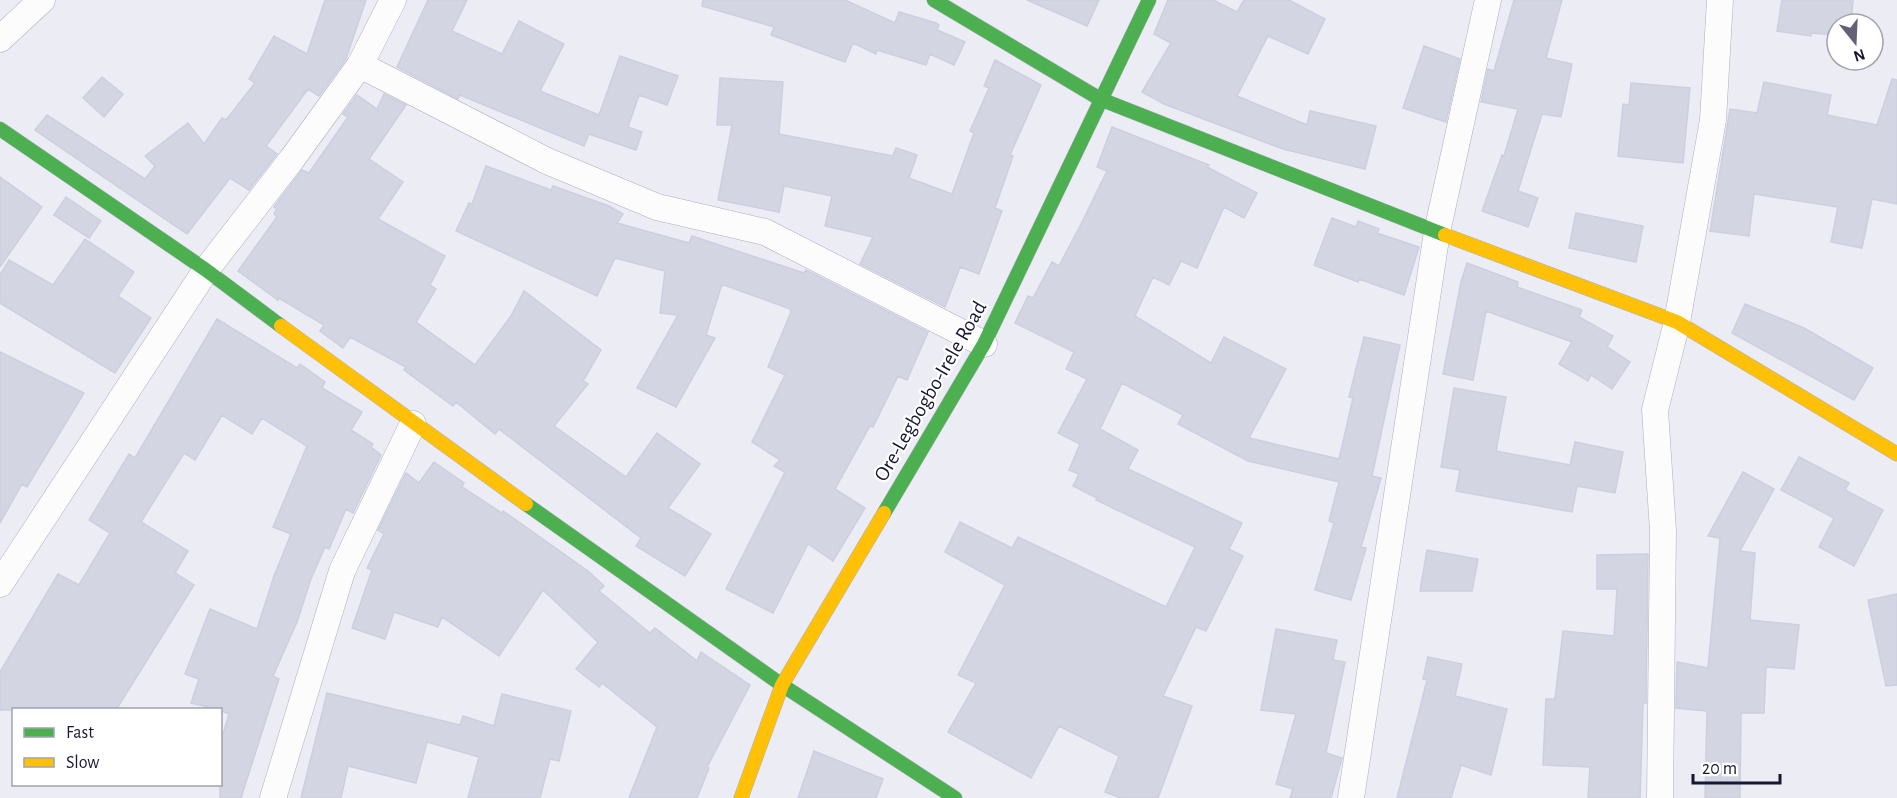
<svg xmlns="http://www.w3.org/2000/svg" width="1897" height="798" font-family="'Alegreya Sans',sans-serif">
<style>
.building{fill:#d4d5e3;stroke:#cdcee0;stroke-width:1.5}
.lines{fill:none;stroke-linecap:round;stroke-linejoin:round}
.street-casing{stroke:#aeafc0;stroke-width:27}
.fast-casing{stroke:#aeafc0;stroke-width:15}
.slow-casing{stroke:#aeafc0;stroke-width:15}
.street{stroke:#fcfcfd;stroke-width:26}
.fast{stroke:#4caf50;stroke-width:14}
.slow{stroke:#ffc107;stroke-width:14}
.labels{text-anchor:middle;stroke-width:4.5;stroke-linejoin:round;paint-order:stroke}
.street-label{font-size:21px;fill:#171733;stroke:#fff}
</style>
<rect width="100%" height="100%" fill="#ebecf4"/>
<path class="building" d="M 325,0 L 366,0 L 346,59 L 319,96 L 308,89 L 266,146 L 277,154 L 249,190 L 230,178 L 187,234 L 35,130 L 47,115 L 145,179 L 155,166 L 145,156 L 188,123 L 204,144 L 222,118 L 226,120 L 255,83 L 249,79 L 274,36 L 307,54 Z
M 428,0 L 467,0 L 452,31 L 502,54 L 519,21 L 564,44 L 540,91 L 599,115 L 620,56 L 678,76 L 667,105 L 639,95 L 628,127 L 642,132 L 636,150 L 589,134 L 584,146 L 460,95 L 458,99 L 397,67 Z
M 703,0 L 845,0 L 895,23 L 899,12 L 936,23 L 939,25 L 937,30 L 965,42 L 954,65 L 930,54 L 926,65 L 877,50 L 876,54 L 853,43 L 845,62 L 771,35 L 774,27 L 702,6 Z
M 1027,0 L 1099,0 L 1087,26 Z
M 1168,0 L 1213,0 L 1237,12 L 1244,0 L 1289,0 L 1325,19 L 1308,54 L 1268,36 L 1237,96 L 1307,125 L 1310,111 L 1376,126 L 1365,169 L 1283,149 L 1164,104 L 1142,92 L 1171,43 L 1154,34 Z
M 1514,0 L 1562,0 L 1546,58 L 1572,64 L 1561,117 L 1542,114 L 1518,191 L 1538,198 L 1528,227 L 1482,211 L 1502,155 L 1504,156 L 1518,109 L 1481,102 L 1488,69 L 1494,71 Z
M 1782,0 L 1853,0 L 1851,24 L 1837,24 L 1837,35 L 1811,33 L 1811,36 L 1777,31 Z
M 1424,46 L 1460,59 L 1446,122 L 1403,108 Z
M 995,60 L 1041,85 L 1010,155 L 1013,156 L 995,208 L 1002,211 L 979,274 L 960,267 L 945,307 L 860,264 L 873,237 L 825,226 L 832,196 L 784,186 L 779,212 L 718,200 L 732,125 L 717,125 L 720,78 L 783,82 L 779,134 L 893,156 L 896,148 L 917,155 L 909,178 L 952,194 L 974,133 L 970,131 L 989,88 L 984,86 Z
M 102,77 L 123,94 L 104,117 L 83,98 Z
M 1892,79 L 1897,80 L 1897,204 L 1872,199 L 1862,248 L 1831,242 L 1838,207 L 1754,194 L 1749,236 L 1710,231 L 1730,109 L 1757,113 L 1764,82 L 1831,95 L 1827,115 L 1877,125 Z
M 1631,83 L 1690,88 L 1683,163 L 1618,156 L 1623,104 L 1629,105 Z
M 384,94 L 406,105 L 369,159 L 403,182 L 378,219 L 445,256 L 430,285 L 436,289 L 416,322 L 475,365 L 511,316 L 524,291 L 601,350 L 583,381 L 588,384 L 554,426 L 626,477 L 657,433 L 700,464 L 668,508 L 711,534 L 685,576 L 636,546 L 641,538 L 499,429 L 495,434 L 456,402 L 453,406 L 404,370 L 406,367 L 350,337 L 343,348 L 320,331 L 324,325 L 279,298 L 278,300 L 238,271 L 277,217 L 274,214 L 277,209 L 274,207 L 302,170 L 309,173 L 348,117 L 343,114 L 357,95 L 377,109 Z
M 1112,127 L 1209,165 L 1207,167 L 1257,193 L 1244,218 L 1224,207 L 1197,268 L 1181,261 L 1169,285 L 1153,277 L 1135,316 L 1211,363 L 1224,337 L 1286,369 L 1249,438 L 1339,459 L 1353,398 L 1349,397 L 1364,337 L 1400,345 L 1372,476 L 1381,478 L 1361,547 L 1366,548 L 1351,600 L 1315,590 L 1334,523 L 1329,521 L 1339,482 L 1248,461 L 1178,424 L 1183,415 L 1122,383 L 1100,429 L 1138,450 L 1128,469 L 1242,523 L 1229,549 L 1243,556 L 1206,631 L 1196,627 L 1163,696 L 1192,706 L 1158,798 L 1121,798 L 1105,792 L 1119,756 L 1059,726 L 1031,778 L 948,732 L 976,683 L 958,675 L 1005,585 L 945,552 L 960,522 L 1012,548 L 1018,537 L 1166,607 L 1195,547 L 1096,500 L 1097,498 L 1073,486 L 1079,474 L 1069,470 L 1080,444 L 1058,433 L 1087,379 L 1066,369 L 1074,352 L 1015,323 L 1028,296 L 1033,298 L 1052,262 L 1059,266 L 1081,224 L 1107,171 L 1097,167 Z
M 486,166 L 551,190 L 553,186 L 609,206 L 623,214 L 617,223 L 689,243 L 692,236 L 804,273 L 806,270 L 928,332 L 907,380 L 898,376 L 873,427 L 870,426 L 835,489 L 865,508 L 833,561 L 808,544 L 773,613 L 726,589 L 785,472 L 774,466 L 780,460 L 752,442 L 785,375 L 768,367 L 791,312 L 790,309 L 724,285 L 721,287 L 706,335 L 715,338 L 676,407 L 637,388 L 678,315 L 660,313 L 665,271 L 615,258 L 597,296 L 456,231 L 469,203 L 472,204 Z
M 0,177 L 42,207 L 0,267 Z
M 66,197 L 101,221 L 89,238 L 54,215 Z
M 1576,213 L 1643,226 L 1636,262 L 1569,248 Z
M 1332,218 L 1356,227 L 1358,221 L 1379,229 L 1377,233 L 1419,247 L 1404,295 L 1359,279 L 1358,282 L 1314,265 Z
M 85,239 L 134,272 L 118,296 L 151,318 L 115,373 L 0,303 L 0,275 L 9,260 L 53,285 Z
M 1467,263 L 1518,282 L 1517,287 L 1582,310 L 1579,317 L 1613,336 L 1607,347 L 1630,362 L 1612,389 L 1591,375 L 1588,381 L 1559,364 L 1572,342 L 1486,311 L 1473,380 L 1443,374 L 1461,282 Z
M 1745,304 L 1804,328 L 1873,368 L 1854,400 L 1732,333 Z
M 217,319 L 297,368 L 300,364 L 325,382 L 322,388 L 362,412 L 351,430 L 373,444 L 371,447 L 381,455 L 353,513 L 346,509 L 329,549 L 325,547 L 311,579 L 297,622 L 273,676 L 279,679 L 241,798 L 220,798 L 220,744 L 229,714 L 220,710 L 191,703 L 199,679 L 185,674 L 210,609 L 257,629 L 274,576 L 291,534 L 273,527 L 307,446 L 262,418 L 252,434 L 222,415 L 195,460 L 184,453 L 141,522 L 188,551 L 175,573 L 194,585 L 116,710 L 0,710 L 0,672 L 58,574 L 79,585 L 110,533 L 89,520 L 129,454 L 135,458 Z
M 0,352 L 84,393 L 27,487 L 22,484 L 0,523 Z
M 1454,388 L 1506,397 L 1496,451 L 1570,465 L 1575,442 L 1623,452 L 1615,493 L 1577,486 L 1572,512 L 1456,491 L 1460,470 L 1441,467 Z
M 1799,457 L 1849,483 L 1845,490 L 1883,510 L 1854,566 L 1819,547 L 1834,518 L 1781,490 Z
M 434,462 L 464,483 L 462,487 L 502,513 L 503,511 L 588,571 L 604,586 L 599,591 L 650,633 L 655,628 L 697,661 L 701,652 L 750,685 L 707,767 L 709,768 L 697,798 L 629,798 L 657,727 L 602,683 L 599,687 L 576,669 L 598,642 L 543,590 L 499,656 L 442,617 L 438,627 L 394,612 L 385,639 L 352,628 L 372,570 L 367,568 L 384,534 L 378,530 L 406,473 L 419,483 Z
M 1743,472 L 1774,489 L 1740,551 L 1755,553 L 1750,620 L 1799,625 L 1794,669 L 1766,667 L 1764,713 L 1741,713 L 1740,798 L 1705,798 L 1707,711 L 1676,708 L 1677,662 L 1708,668 L 1720,538 L 1708,536 Z
M 1427,550 L 1478,559 L 1472,591 L 1420,591 Z
M 1648,554 L 1646,703 L 1643,703 L 1640,798 L 1588,798 L 1590,767 L 1543,765 L 1546,699 L 1555,699 L 1563,631 L 1614,636 L 1617,589 L 1597,589 L 1597,555 Z
M 1897,594 L 1897,685 L 1886,686 L 1868,600 Z
M 1276,629 L 1337,640 L 1333,660 L 1345,662 L 1326,753 L 1342,758 L 1331,798 L 1290,798 L 1293,789 L 1276,784 L 1296,714 L 1261,710 Z
M 1428,657 L 1462,664 L 1455,696 L 1507,709 L 1491,775 L 1461,765 L 1451,798 L 1397,798 L 1427,680 L 1423,679 Z
M 327,693 L 460,725 L 463,716 L 494,726 L 502,694 L 571,711 L 559,761 L 550,759 L 540,798 L 468,798 L 479,757 L 427,742 L 416,783 L 348,766 L 341,798 L 301,798 Z
M 814,751 L 883,779 L 876,798 L 798,798 Z"/>
<g class="lines">
<defs>
<path id="street" d="M 0,39 L 42,0
M 360,65 L 547,161 L 657,207 L 765,232 L 984,344
M 0,584 L 206,270 L 292,159 L 360,65 L 393,0
M 273,798 L 342,571 L 413,424
M 1351,798 L 1437,232 L 1488,0
M 1660,798 L 1663,531 L 1655,410 L 1677,322 L 1713,120 L 1720,0"/>
<path id="fast" d="M 934,0 L 1100,99 L 1445,235
M 0,129 L 206,270 L 281,326
M 526,504 L 782,685 L 955,798
M 884,513 L 984,344 L 1149,0"/>
<path id="slow" d="M 1445,235 L 1677,322 L 1897,454
M 281,326 L 526,504
M 741,798 L 782,685 L 884,513"/>
</defs>
<use href="#street" class="street-casing"/>
<use href="#fast" class="fast-casing"/>
<use href="#slow" class="slow-casing"/>
<use href="#street" class="street"/>
<use href="#fast" class="fast"/>
<use href="#slow" class="slow"/>
</g>
<g class="labels">
<g class="street-label">
<text transform="translate(930 391) rotate(-60)" y="7">Ore-Legbogbo-Irele Road</text>
</g>
</g>
<rect x="12" y="708" width="210" height="78" fill="#ffffff" stroke="#a2a2ad" stroke-width="1.5"/>
<rect x="24" y="728" width="30" height="9" fill="#4caf50" stroke="#a2a2ad" stroke-width="1.5"/>
<text x="66" y="738" font-size="18" fill="#171733">Fast</text>
<rect x="24" y="758" width="30" height="9" fill="#ffc107" stroke="#a2a2ad" stroke-width="1.5"/>
<text x="66" y="768" font-size="18" fill="#171733">Slow</text>
<g transform="translate(1855 42) rotate(162)"><circle r="28" fill="#ffffff" stroke="#a2a2ad" stroke-width="1.5"/>
<path d="M0-4.5L10 22L0 15L-10 22Z" fill="#616277"/>
<text y="-9" font-size="16" font-weight="bold" text-anchor="middle" fill="#171733">N</text>
</g>
<path d="M1693 774v9h87v-9" fill="none" stroke="#171733" stroke-width="3"/>
<text x="1702" y="774" font-size="18" fill="#171733" stroke="#ffffff" stroke-width="4.5" paint-order="stroke">20 m</text>
</svg>
